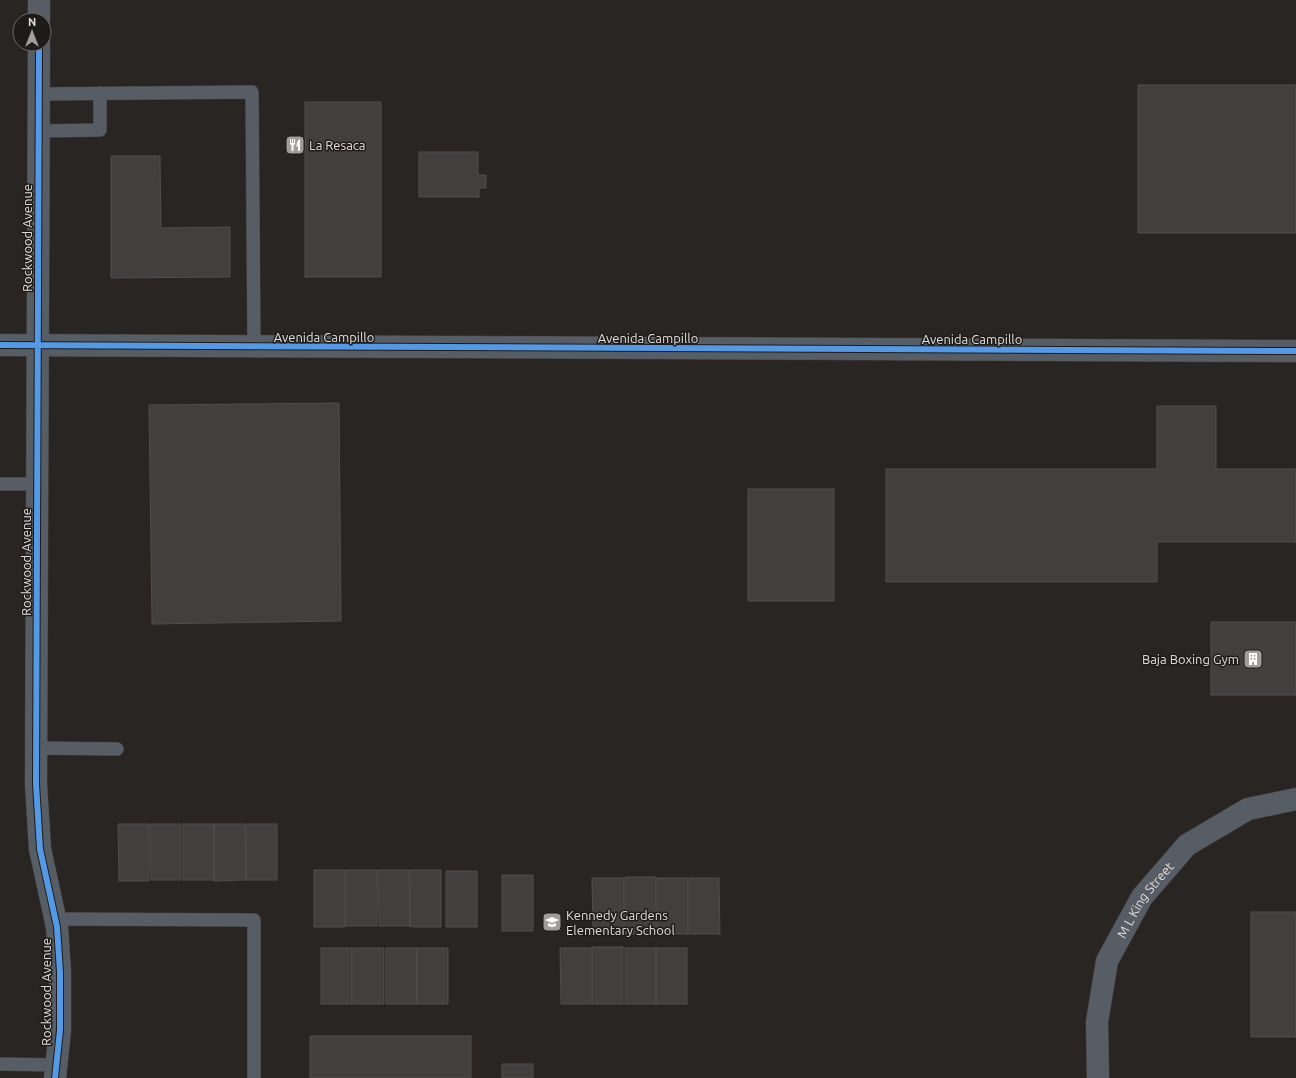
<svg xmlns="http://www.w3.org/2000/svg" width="1296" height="1078" font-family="Ubuntu,sans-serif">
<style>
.building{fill:#42403e;stroke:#504e4c}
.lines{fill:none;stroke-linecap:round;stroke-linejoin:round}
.service-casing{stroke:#454241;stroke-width:14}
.minor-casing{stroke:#454241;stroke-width:23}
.tertiary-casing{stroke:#454241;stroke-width:23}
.service{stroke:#575d64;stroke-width:13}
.minor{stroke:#575d64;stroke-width:22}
.tertiary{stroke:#575d64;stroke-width:22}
.cycleway-casing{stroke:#1f1b19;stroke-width:8}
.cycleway{stroke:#5399e6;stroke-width:6}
.labels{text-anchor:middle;stroke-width:3;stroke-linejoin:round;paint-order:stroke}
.poi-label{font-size:13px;fill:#e0dddb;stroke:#1f1b19;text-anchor:start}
.street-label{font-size:13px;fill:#e0dddb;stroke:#1f1b19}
</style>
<rect width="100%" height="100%" fill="#282523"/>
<path class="building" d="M 1138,85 L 1296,85 L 1296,233 L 1138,233 Z
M 305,102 L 381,102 L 381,277 L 305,277 Z
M 419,152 L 478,152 L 478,175 L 486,175 L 486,188 L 479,188 L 479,197 L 419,197 Z
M 111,156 L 160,156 L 161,228 L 230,227 L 230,277 L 111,278 Z
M 339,403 L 341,621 L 152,624 L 149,405 Z
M 1157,406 L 1216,406 L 1216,469 L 1296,469 L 1296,542 L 1157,542 L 1157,582 L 886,582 L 886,469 L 1157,469 Z
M 748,489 L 834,489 L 834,601 L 748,601 Z
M 1211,622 L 1296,622 L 1296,695 L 1211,695 Z
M 118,824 L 149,824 L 149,881 L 119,881 Z
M 150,824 L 181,824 L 181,880 L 151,880 Z
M 183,824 L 214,824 L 214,880 L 183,880 Z
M 214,824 L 245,824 L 246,880 L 214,881 Z
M 246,824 L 277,824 L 277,880 L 246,880 Z
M 314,870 L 345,870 L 345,927 L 314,927 Z
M 346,870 L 377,870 L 377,926 L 346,926 Z
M 378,870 L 409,870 L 410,926 L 379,926 Z
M 410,870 L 441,870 L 441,927 L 410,927 Z
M 446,871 L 477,871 L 477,927 L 446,927 Z
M 502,875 L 533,875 L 533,931 L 502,931 Z
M 625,877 L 656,877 L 656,934 L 625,934 Z
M 592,878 L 624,878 L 624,934 L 593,934 Z
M 657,878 L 688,878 L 688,934 L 657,934 Z
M 689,878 L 719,878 L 720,934 L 689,934 Z
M 1251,912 L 1296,912 L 1296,1037 L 1251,1037 Z
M 592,947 L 623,947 L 623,1004 L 592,1004 Z
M 321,948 L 352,948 L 352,1004 L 321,1004 Z
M 353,948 L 384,948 L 384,1004 L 353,1004 Z
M 386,948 L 417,948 L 417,1004 L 386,1004 Z
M 417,948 L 448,948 L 448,1004 L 417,1004 Z
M 560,948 L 591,948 L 591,1004 L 561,1004 Z
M 625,948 L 656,948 L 656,1004 L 625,1004 Z
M 656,948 L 687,948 L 687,1004 L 656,1004 Z
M 310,1036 L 471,1036 L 471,1078 L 310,1078 Z
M 502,1064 L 533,1064 L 533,1078 L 502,1078 Z"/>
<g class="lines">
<defs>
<path id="service" d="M 39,94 L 252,92 L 254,347
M 39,131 L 100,130 L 100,93
M 0,484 L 37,484
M 36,748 L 117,749
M 55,919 L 254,920 L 254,1078
M 0,1064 L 56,1065"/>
<g id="minor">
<path d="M 0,345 L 1296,351"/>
<path id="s1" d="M 1098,1078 L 1097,1022 L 1107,961 L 1142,897 L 1187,845 L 1248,809 L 1296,799"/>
</g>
<path id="tertiary" d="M 39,20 L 39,0
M 39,44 L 36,784 L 40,849 L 57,927 L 60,972 L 60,1030 L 55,1078"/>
</defs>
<use href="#service" class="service-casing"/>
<use href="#minor" class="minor-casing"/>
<use href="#tertiary" class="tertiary-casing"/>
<use href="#service" class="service"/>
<use href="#minor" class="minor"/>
<use href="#tertiary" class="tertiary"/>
<defs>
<path id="cycleway" d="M 39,44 L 36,784 L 40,849 L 57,927 L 60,972 L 60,1030 L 55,1078
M 0,345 L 1296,351"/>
</defs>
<use href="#cycleway" class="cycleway-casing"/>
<use href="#cycleway" class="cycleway"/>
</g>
<defs>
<symbol id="restaurant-square" viewBox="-11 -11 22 22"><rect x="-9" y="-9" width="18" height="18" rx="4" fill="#a09d9b" stroke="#1f1b19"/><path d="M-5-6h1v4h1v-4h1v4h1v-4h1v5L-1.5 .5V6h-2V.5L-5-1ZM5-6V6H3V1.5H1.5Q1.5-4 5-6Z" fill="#fff"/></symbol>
<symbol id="building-square" viewBox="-11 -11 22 22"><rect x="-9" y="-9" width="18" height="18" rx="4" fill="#a09d9b" stroke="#1f1b19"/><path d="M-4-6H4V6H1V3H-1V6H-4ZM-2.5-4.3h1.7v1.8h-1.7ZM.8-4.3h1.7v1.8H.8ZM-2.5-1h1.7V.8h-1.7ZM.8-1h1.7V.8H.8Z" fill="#fff"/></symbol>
<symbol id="school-square" viewBox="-11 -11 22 22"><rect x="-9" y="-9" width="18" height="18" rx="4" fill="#a09d9b" stroke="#1f1b19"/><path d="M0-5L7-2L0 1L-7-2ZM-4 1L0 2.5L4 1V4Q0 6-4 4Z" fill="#fff"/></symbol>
</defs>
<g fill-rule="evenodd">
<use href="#restaurant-square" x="284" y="134" width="22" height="22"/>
<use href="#building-square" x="1242" y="648" width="22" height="22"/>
<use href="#school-square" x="541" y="911" width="22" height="22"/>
</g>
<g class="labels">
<g class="poi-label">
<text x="309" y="150">La Resaca</text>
<text x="1239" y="664" text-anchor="end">Baja Boxing Gym</text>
<text x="566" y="920">Kennedy Gardens<tspan x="566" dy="15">Elementary School</tspan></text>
</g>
<g class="street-label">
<text transform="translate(27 238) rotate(-90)" y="5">Rockwood Avenue</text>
<text x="324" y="342">Avenida Campillo</text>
<text x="648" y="343">Avenida Campillo</text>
<text x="972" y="344">Avenida Campillo</text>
<text transform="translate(26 562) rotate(-90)" y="5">Rockwood Avenue</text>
<text dy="5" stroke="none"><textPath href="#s1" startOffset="190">M L King Street</textPath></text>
<text transform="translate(46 992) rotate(-90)" y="5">Rockwood Avenue</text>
</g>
</g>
<g transform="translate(32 32)"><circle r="19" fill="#1f1b19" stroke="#6c6967"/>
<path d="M0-3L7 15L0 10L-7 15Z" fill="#a09d9b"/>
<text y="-6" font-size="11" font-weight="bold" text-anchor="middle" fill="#e0dddb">N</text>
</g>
</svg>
